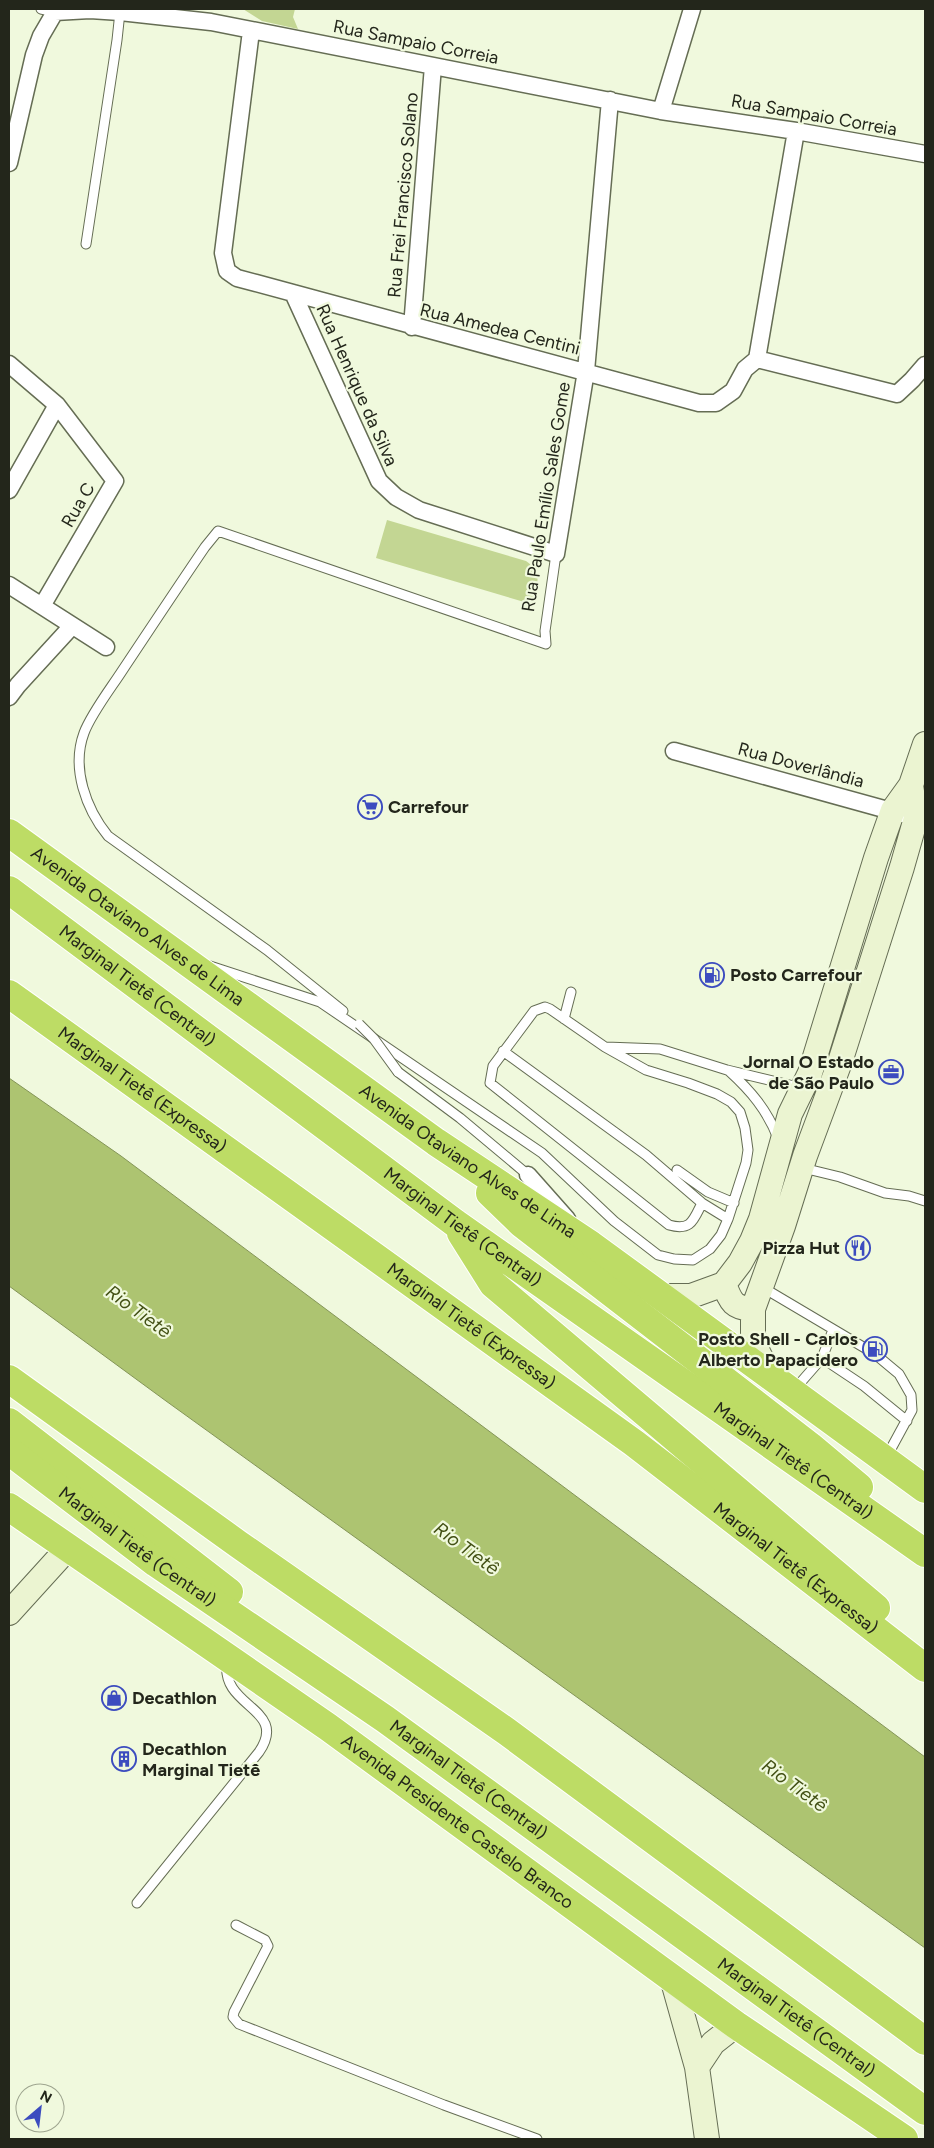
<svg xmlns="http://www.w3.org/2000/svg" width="934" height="2148" font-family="Figtree,sans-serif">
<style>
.green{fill:#c3d693}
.water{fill:#adc471;stroke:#849557}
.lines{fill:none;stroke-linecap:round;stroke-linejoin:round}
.lane-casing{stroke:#656d54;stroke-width:11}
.street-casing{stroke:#656d54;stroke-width:19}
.secondary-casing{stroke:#656d54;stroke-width:26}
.highway-casing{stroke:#fff;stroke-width:30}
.lane{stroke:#fff;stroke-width:9}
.street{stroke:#fff;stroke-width:16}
.secondary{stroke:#ebf4d1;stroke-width:24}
.highway{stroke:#bddc65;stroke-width:28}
.lane-bridge-casing{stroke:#656d54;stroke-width:11;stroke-linecap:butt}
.lane-bridge{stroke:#fff;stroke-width:9}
.labels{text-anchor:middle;stroke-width:4.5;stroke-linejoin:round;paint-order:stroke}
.street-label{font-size:18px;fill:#23261b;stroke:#f0f9dd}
.poi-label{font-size:18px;font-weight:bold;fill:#23261b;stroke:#f0f9dd;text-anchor:start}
.water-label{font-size:19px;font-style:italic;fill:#435115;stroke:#f0f9dd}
</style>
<rect width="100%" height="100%" fill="#f0f9dd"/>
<path class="green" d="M 243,9 L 295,9 L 293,17 L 298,29 L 262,21 Z
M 387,520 L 526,561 C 545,574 536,585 531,604 L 376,558 Z"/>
<path class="water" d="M 9,1078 L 121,1156 L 925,1757 L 925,1948 L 166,1401 L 9,1286 Z"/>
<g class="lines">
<defs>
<path id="lane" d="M 41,9 L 55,12
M 86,244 L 117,40 L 120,12 L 119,9
M 210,966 L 320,1002 L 542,1153 L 614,1221 L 658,1255 L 674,1259 L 693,1260 L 710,1249 L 721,1235 L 728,1219 L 746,1163 L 748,1150 L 745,1128 L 740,1112 L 731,1102 L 717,1094 L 688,1083 L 646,1070 L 605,1047 L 550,1009 L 545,1007 L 534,1011 L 493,1066 L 490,1083 L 669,1225 C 691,1231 693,1221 702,1203
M 343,1011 L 267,950 L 108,836 C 86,809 71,768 84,733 C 91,714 111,688 122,671 C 150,629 177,588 205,547 L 218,531 L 546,644 L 545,631 L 556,554
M 564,1019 L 571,992
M 606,1047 L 660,1049 L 727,1070 L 802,1088
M 503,1051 L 646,1155 L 702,1203 L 728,1219
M 729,1071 C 751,1091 767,1110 778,1138
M 398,1072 L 460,1118 L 528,1175
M 803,1168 L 840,1177 L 885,1193 L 909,1196 L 925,1201
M 677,1170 L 708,1192 L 734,1203
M 762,1287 L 875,1354 L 899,1374 L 911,1395 L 912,1410 L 887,1456
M 822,1358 L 864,1386 L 907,1421
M 794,1390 L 822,1358 L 833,1330
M 137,1903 L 259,1752 C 289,1708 221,1708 227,1663
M 236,1925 L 265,1940 L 268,1946 L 234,2012 L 233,2017 L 239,2024 L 444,2105 L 537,2139"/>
<path id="street" d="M 251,31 L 223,253 L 227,271 L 237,278 L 256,283 L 699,403 L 716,403 L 733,391 L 745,369 L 757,359 L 796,131
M 661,111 L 692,9
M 9,163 L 34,55 L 41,36 L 55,12 L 90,10 L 120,12 L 211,22 L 661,111 L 796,131 L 925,154
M 293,293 L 379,481 L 396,497 L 419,510 L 556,554 L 586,371 L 610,100
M 412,327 L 433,66
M 757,359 L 897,394 L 912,380 L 925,365
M 9,364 L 57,405 L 115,481 L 42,606
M 9,490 L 57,405
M 9,585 L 106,647
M 9,697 L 18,685 L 72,626
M 674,751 L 902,814
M 528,1175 L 567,1219"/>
<path id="secondary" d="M 724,1284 C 731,1302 733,1308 753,1309
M 661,1296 L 691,1296 L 724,1284 L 740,1263 L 752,1241 L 761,1219 L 790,1114 L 810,1073 L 876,858 L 893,810 L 911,785 L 925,744
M 770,1376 L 758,1352 L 753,1335 L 753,1309 L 783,1226 L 805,1156 L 840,1062 L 902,867 L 916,818 L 911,785
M 9,1613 L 68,1548
M 672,1978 L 697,2067 L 707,2139
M 697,2067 L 713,2043 L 736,2025"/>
<g id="highway">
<path id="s1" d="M 9,833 L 436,1142 L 591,1245 L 925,1489"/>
<path id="s2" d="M 9,890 L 455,1223 L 925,1553"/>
<path id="s3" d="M 9,994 L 634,1443 L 925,1668"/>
<path d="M 490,1193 L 522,1224 L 810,1446 L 859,1487"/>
<path d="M 461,1233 L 493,1284 L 876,1608"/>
<path d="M 9,1379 L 238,1544 L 506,1731 L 925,2041"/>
<path d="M 9,1422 L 229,1592"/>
<path id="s4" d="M 9,1451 L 156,1563 L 385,1719 L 925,2111"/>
<path id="s5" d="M 9,1507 L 328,1727 L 736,2025 L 904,2139"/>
</g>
</defs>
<use href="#lane" class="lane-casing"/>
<use href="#street" class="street-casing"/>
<use href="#secondary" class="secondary-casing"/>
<use href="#highway" class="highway-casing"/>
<use href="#lane" class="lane"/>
<use href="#street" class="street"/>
<use href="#secondary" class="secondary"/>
<use href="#highway" class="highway"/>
<defs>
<path id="lane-bridge" d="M 359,1024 L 374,1039 L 398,1072"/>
</defs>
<use href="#lane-bridge" class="lane-bridge-casing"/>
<use href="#lane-bridge" class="lane-bridge"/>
</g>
<defs>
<symbol id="supermarket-ring" viewBox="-11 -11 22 22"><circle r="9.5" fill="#f0f9dd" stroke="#3c4cbf" stroke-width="1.5"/><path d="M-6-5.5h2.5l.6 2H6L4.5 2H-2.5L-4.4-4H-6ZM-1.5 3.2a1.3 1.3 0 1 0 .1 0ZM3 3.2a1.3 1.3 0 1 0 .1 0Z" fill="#3c4cbf"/></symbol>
<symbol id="fuel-ring" viewBox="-11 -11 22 22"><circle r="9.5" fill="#f0f9dd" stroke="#3c4cbf" stroke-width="1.5"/><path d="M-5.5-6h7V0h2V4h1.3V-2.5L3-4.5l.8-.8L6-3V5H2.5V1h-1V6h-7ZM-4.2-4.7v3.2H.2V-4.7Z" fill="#3c4cbf"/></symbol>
<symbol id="office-ring" viewBox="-11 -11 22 22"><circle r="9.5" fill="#f0f9dd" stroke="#3c4cbf" stroke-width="1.5"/><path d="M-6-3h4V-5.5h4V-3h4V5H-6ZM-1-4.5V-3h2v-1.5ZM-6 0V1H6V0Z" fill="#3c4cbf"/></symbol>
<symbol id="restaurant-ring" viewBox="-11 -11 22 22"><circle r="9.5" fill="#f0f9dd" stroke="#3c4cbf" stroke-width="1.5"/><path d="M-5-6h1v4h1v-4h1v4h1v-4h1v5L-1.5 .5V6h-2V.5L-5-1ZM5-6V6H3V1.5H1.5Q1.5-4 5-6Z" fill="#3c4cbf"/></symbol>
<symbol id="shop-ring" viewBox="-11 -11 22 22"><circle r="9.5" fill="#f0f9dd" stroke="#3c4cbf" stroke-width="1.5"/><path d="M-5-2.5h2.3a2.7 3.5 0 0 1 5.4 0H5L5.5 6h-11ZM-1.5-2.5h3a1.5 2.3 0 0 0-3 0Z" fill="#3c4cbf"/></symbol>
<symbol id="building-ring" viewBox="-11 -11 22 22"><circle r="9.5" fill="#f0f9dd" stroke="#3c4cbf" stroke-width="1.5"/><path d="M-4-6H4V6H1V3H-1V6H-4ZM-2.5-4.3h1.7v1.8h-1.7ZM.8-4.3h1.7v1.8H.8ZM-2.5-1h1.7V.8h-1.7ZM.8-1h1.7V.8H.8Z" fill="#3c4cbf"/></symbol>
</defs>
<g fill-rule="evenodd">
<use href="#supermarket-ring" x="356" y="793" width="28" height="28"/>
<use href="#fuel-ring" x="698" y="961" width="28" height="28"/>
<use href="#office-ring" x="877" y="1058" width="28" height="28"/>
<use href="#restaurant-ring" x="844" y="1234" width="28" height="28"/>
<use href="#fuel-ring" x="861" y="1335" width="28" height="28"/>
<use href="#shop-ring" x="100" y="1684" width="28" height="28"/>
<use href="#building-ring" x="110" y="1745" width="28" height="28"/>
</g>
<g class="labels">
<g class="street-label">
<text transform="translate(416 42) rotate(11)" y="6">Rua Sampaio Correia</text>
<text transform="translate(814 115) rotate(10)" y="6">Rua Sampaio Correia</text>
<text transform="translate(403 195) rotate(-85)" y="6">Rua Frei Francisco Solano</text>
<text transform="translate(500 329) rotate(14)" y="6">Rua Amedea Centini</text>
<text transform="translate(357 385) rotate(66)" y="6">Rua Henrique da Silva</text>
<text transform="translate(546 497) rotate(-81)" y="6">Rua Paulo Emílio Sales Gome</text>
<text transform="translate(78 505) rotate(-60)" y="6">Rua C</text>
<text transform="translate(801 765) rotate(15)" y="6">Rua Doverlândia</text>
<text dy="6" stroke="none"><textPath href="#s1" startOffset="159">Avenida Otaviano Alves de Lima</textPath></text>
<text dy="6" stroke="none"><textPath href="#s2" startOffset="160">Marginal Tietê (Central)</textPath></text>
<text dy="6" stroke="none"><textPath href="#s3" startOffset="164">Marginal Tietê (Expressa)</textPath></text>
<text dy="6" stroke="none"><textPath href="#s1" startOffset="564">Avenida Otaviano Alves de Lima</textPath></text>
<text dy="6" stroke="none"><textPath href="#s2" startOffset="565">Marginal Tietê (Central)</textPath></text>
<text dy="6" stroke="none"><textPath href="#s3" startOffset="569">Marginal Tietê (Expressa)</textPath></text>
<text dy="6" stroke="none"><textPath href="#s2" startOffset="970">Marginal Tietê (Central)</textPath></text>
<text dy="6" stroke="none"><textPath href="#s4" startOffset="160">Marginal Tietê (Central)</textPath></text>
<text dy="6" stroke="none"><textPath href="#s3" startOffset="974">Marginal Tietê (Expressa)</textPath></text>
<text dy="6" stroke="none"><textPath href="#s4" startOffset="565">Marginal Tietê (Central)</textPath></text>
<text dy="6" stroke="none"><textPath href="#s5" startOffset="548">Avenida Presidente Castelo Branco</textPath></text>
<text dy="6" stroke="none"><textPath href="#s4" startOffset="970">Marginal Tietê (Central)</textPath></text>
</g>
<g class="poi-label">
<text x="388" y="813">Carrefour</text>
<text x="730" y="981">Posto Carrefour</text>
<text x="874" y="1068" text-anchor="end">Jornal O Estado<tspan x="874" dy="21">de São Paulo</tspan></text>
<text x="840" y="1254" text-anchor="end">Pizza Hut</text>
<text x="858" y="1345" text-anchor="end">Posto Shell - Carlos<tspan x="858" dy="21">Alberto Papacidero</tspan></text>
<text x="132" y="1704">Decathlon</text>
<text x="142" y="1755">Decathlon<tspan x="142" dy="21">Marginal Tietê</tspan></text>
</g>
<g class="water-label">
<text transform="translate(139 1311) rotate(36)" y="7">Rio Tietê</text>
<text transform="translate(467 1548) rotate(36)" y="7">Rio Tietê</text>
<text transform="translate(795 1785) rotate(36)" y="7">Rio Tietê</text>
</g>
</g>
<rect width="934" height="2148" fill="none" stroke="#23261b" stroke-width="20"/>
<g transform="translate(40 2108) rotate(28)"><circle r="24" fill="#f0f9dd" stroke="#9ea58f"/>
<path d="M0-4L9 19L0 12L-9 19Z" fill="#3c4cbf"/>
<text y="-8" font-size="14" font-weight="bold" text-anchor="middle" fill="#23261b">N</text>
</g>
</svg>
